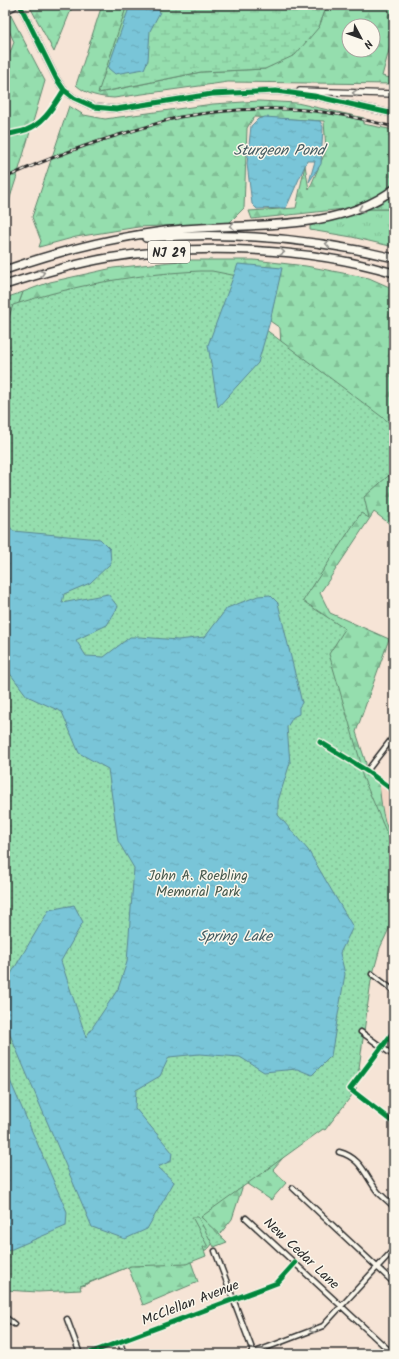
<svg xmlns="http://www.w3.org/2000/svg" width="399" height="1359" font-family="Kalam,sans-serif">
<style>
.built{fill:#f3d6c6}
.grass{fill:url(#grass-tufts);stroke:#60846c}
.forest{fill:url(#forest-firs);stroke:#60846c;fill-rule:evenodd}
.wetland{fill:url(#wetland-marsh);stroke:#60846c}
.park{fill:url(#park-dots);stroke:#60846c}
.water{fill:url(#water-ripples);stroke:#5a8793}
.lines{fill:none;stroke-linecap:round;stroke-linejoin:round}
.street-casing{stroke:#2b2b2b;stroke-width:7}
.secondary-casing{stroke:#2b2b2b;stroke-width:8}
.highway-casing{stroke:#2b2b2b;stroke-width:10}
.street{stroke:#fbf7ec;stroke-width:4}
.secondary{stroke:#fbf7ec;stroke-width:5.5}
.highway{stroke:#fbf7ec;stroke-width:7}
.rail-casing{stroke:#2b2b2b;stroke-width:3}
.rail{stroke:#fbf7ec;stroke-width:1.5;stroke-dasharray:4.5;stroke-linecap:butt}
.cycleway-casing{stroke:#fbf7ec;stroke-width:8}
.cycleway{stroke:#00873e;stroke-width:5}
.oneway{stroke:#93918c}
.labels{text-anchor:middle;stroke-width:3;stroke-linejoin:round;paint-order:stroke}
.shield{fill:#fbf7ec;stroke:#696865;stroke-width:1}
.shield-label{font-size:13px;font-weight:bold;fill:#2b2b2b}
.park-label{font-size:14px;fill:#46584c;stroke:#fbf7ec}
.street-label{font-size:14px;fill:#2b2b2b;stroke:#fbf7ec}
.water-label{font-size:15px;font-style:italic;fill:#42595f;stroke:#fbf7ec}
</style>
<defs>
<pattern id="grass-tufts" width="24" height="20" patternUnits="userSpaceOnUse"><rect width="24" height="20" fill="#95deae"/><path d="M3 7l-1-3M5 7V3M7 7l1-3M15 17l-1-3M17 17v-4M19 17l1-3" fill="none" stroke="#81bf96"/></pattern>
<pattern id="forest-firs" width="22" height="20" patternUnits="userSpaceOnUse"><rect width="22" height="20" fill="#95deae"/><path d="M5 1l3.5 6h-7zM16 11l3.5 6h-7z" fill="#81bf96"/></pattern>
<pattern id="wetland-marsh" width="20" height="14" patternUnits="userSpaceOnUse"><rect width="20" height="14" fill="#95deae"/><path d="M1 5h8M5 5V1M11 12h8M15 12V8" fill="none" stroke="#81bf96"/></pattern>
<pattern id="park-dots" width="8" height="8" patternUnits="userSpaceOnUse"><rect width="8" height="8" fill="#95deae"/><path d="M2 2h.1M6 6h.1" fill="none" stroke="#81bf96" stroke-width="1.8" stroke-linecap="round"/></pattern>
<pattern id="water-ripples" width="26" height="14" patternUnits="userSpaceOnUse"><rect width="26" height="14" fill="#79c5d8"/><path d="M2 4q2-2 4 0t4 0M15 11q2-2 4 0t4 0" fill="none" stroke="#69a9ba"/></pattern>
</defs>
<rect width="100%" height="100%" fill="#f6e4d6"/>
<filter id="ink" filterUnits="userSpaceOnUse"><feTurbulence type="fractalNoise" baseFrequency=".025" numOctaves="2"/><feDisplacementMap in="SourceGraphic" scale="8" xChannelSelector="R" yChannelSelector="G"/><feConvolveMatrix kernelMatrix="1 2 1 2 8 2 1 2 1" color-interpolation-filters="sRGB"/></filter>
<g filter="url(#ink)">
<path class="built" d="M 379,783 L 394,794 L 394,841 L 389,834 L 380,800 Z"/>
<path class="grass" d="M 368,209 L 394,209 L 394,247 L 352,237 L 310,230 L 310,226 Z"/>
<path class="forest" d="M 5,5 L 7,5 L 8,10 L 45,81 L 17,176 L 5,213 L 5,67 L 14,42 L 5,21 Z
M 29,5 L 73,5 L 54,52 Z
M 102,5 L 127,5 L 99,93 L 201,72 L 265,69 L 319,27 L 327,5 L 394,5 L 394,32 L 382,76 L 394,79 L 394,84 L 228,82 L 114,98 C 100,97 87,95 76,85 ZM 349,26 L 373,26 L 373,50 L 349,50 Z
M 259,101 L 297,103 L 364,118 L 363,124 L 394,130 L 394,209 L 344,209 L 252,219 L 249,211 L 296,208 L 305,165 L 309,190 L 326,150 L 324,121 L 254,117 L 247,128 L 244,208 L 229,223 L 138,227 L 76,237 L 39,247 L 41,241 L 32,217 L 69,106 L 84,115 L 105,119 L 213,104 Z
M 190,260 L 254,260 L 306,266 L 369,278 L 394,289 L 394,527 L 374,512 L 320,593 L 330,613 L 389,639 L 356,732 L 366,763 C 364,774 372,777 379,783 C 381,802 383,826 394,841 L 394,918 L 378,949 L 352,1061 L 362,1070 L 273,1169 L 286,1183 L 271,1200 L 244,1182 L 232,1219 L 209,1248 L 190,1259 L 198,1282 L 143,1305 L 128,1267 L 82,1286 L 5,1286 L 5,1023 L 308,850 L 280,328 L 270,321 L 281,268 L 208,345 L 55,296 L 5,342 L 23,292 L 50,282 L 113,268 Z"/>
<path class="wetland" d="M 127,5 L 327,5 L 319,27 L 295,55 L 265,69 L 201,72 L 98,93 Z
M 23,292 L 6,338 L 5,342 L 5,298 Z"/>
<path class="park" d="M 200,271 L 212,271 L 247,278 L 237,308 L 394,426 L 394,471 L 364,497 L 369,518 L 361,513 L 303,601 L 345,629 L 329,654 L 360,760 L 362,775 L 394,850 L 394,918 L 380,948 L 371,981 L 356,1090 L 325,1130 L 323,1129 L 201,1217 L 227,1242 L 214,1247 L 198,1217 L 192,1217 L 208,1247 L 203,1247 L 206,1256 L 186,1264 L 131,1266 L 80,1286 L 81,1290 L 38,1292 L 5,1290 L 5,328 L 13,305 C 74,285 136,274 200,271 Z"/>
<path class="water" d="M 130,5 L 154,5 L 160,12 L 150,31 L 148,60 L 144,69 L 115,74 L 108,68 Z
M 265,117 L 320,121 L 323,127 L 321,164 L 309,182 L 315,161 L 307,161 L 286,208 L 257,209 L 252,204 L 247,164 L 251,126 L 258,119 Z
M 238,264 L 282,268 L 270,321 L 258,363 L 218,407 L 208,345 Z
M 5,520 L 13,531 L 100,539 L 110,549 L 111,563 L 90,583 L 64,594 L 62,603 L 108,594 L 118,607 L 107,625 L 76,640 L 86,656 L 104,657 L 130,637 L 140,637 L 178,640 L 205,637 L 227,608 L 258,596 L 270,595 L 278,603 L 302,703 L 299,707 L 299,714 L 293,717 L 287,727 L 290,763 L 278,801 L 278,815 L 308,850 L 353,927 L 340,953 L 345,974 L 331,1056 L 312,1075 L 297,1069 L 264,1072 L 240,1057 L 199,1054 L 169,1057 L 160,1076 L 136,1090 L 135,1108 L 172,1152 L 171,1161 L 158,1167 L 174,1182 L 147,1229 L 125,1239 L 92,1227 L 5,1023 L 5,984 L 49,910 L 74,905 L 83,922 L 61,961 L 86,1037 L 118,989 L 127,962 L 134,868 L 118,841 L 108,769 L 79,753 L 62,712 L 27,696 L 5,667 Z
M 5,1069 L 67,1212 L 66,1226 L 5,1252 Z"/>
<g class="lines">
<defs>
<path id="street" d="M 5,12 L 18,5
M 320,742 L 367,771 L 394,791
M 367,771 L 394,736
M 393,857 L 394,858
M 372,974 L 394,991
M 394,1031 L 350,1089 L 394,1123
M 361,1032 L 394,1056
M 339,1152 C 362,1158 365,1176 378,1192 C 383,1197 389,1202 394,1207
M 293,1188 L 394,1283
M 246,1218 L 393,1354
M 215,1251 L 254,1354
M 5,1317 L 14,1324
M 67,1319 L 80,1354
M 120,1342 L 124,1354
M 87,1354 L 277,1283 L 295,1263
M 250,1354 L 323,1326 L 394,1249"/>
<path id="secondary" d="M 20,5 L 56,78 L 64,90 L 74,98 L 94,107 L 116,109 L 212,94 L 276,91 L 314,96 L 394,114
M 300,91 L 394,94"/>
<path id="highway" d="M 146,238 C 231,231 311,238 394,258
M 5,270 C 56,252 110,238 164,231 C 238,221 332,236 394,189
M 5,285 C 39,274 73,264 108,258 C 199,243 305,247 394,273"/>
</defs>
<use href="#street" class="street-casing"/>
<use href="#secondary" class="secondary-casing"/>
<use href="#highway" class="highway-casing"/>
<use href="#street" class="street"/>
<use href="#secondary" class="secondary"/>
<use href="#highway" class="highway"/>
<defs>
<path id="rail" d="M 5,178 C 48,158 93,142 139,129 C 153,125 166,120 180,117 C 214,111 249,108 283,109 C 321,109 358,118 394,127"/>
</defs>
<use href="#rail" class="rail-casing"/>
<use href="#rail" class="rail"/>
<defs>
<path id="cycleway" d="M 20,5 L 56,78 L 64,90 L 74,98 L 94,107 L 116,109 L 212,94 L 276,91 L 314,96 L 394,114
M 5,135 C 12,133 20,132 26,130 C 45,123 54,105 64,90
M 320,742 L 367,771 L 394,791
M 394,1031 L 350,1089 L 394,1123
M 87,1354 L 277,1283 L 295,1263"/>
</defs>
<use href="#cycleway" class="cycleway-casing"/>
<use href="#cycleway" class="cycleway"/>
</g>
<defs><path id="oneway-chevron" d="M-2-3.5L2.5 0L-2 3.5" fill="none" stroke-width="1.6" stroke-linecap="round" stroke-linejoin="round"/></defs>
<g class="oneway">
<use href="#oneway-chevron" transform="translate(355 93) rotate(-178)"/>
<use href="#oneway-chevron" transform="translate(361 209) rotate(158)"/>
<use href="#oneway-chevron" transform="translate(232 226) rotate(177)"/>
<use href="#oneway-chevron" transform="translate(328 244) rotate(-170)"/>
<use href="#oneway-chevron" transform="translate(282 252) rotate(5)"/>
<use href="#oneway-chevron" transform="translate(42 273) rotate(-16)"/>
<use href="#oneway-chevron" transform="translate(312 1330) rotate(159)"/>
</g>
</g>
<g class="labels">
<rect class="shield" x="148" y="241" width="42" height="22" rx="3"/>
<g class="shield-label">
<text x="169" y="257">NJ 29</text>
</g>
<g class="park-label">
<text x="198" y="880">John A. Roebling<tspan x="198" dy="16">Memorial Park</tspan></text>
</g>
<g class="street-label">
<text transform="translate(302 1253) rotate(43)" y="5">New Cedar Lane</text>
<text transform="translate(190 1302) rotate(-21)" y="5">McClellan Avenue</text>
</g>
<g class="water-label">
<text x="279" y="155">Sturgeon Pond</text>
<text x="235" y="941">Spring Lake</text>
</g>
</g>
<rect width="399" height="1359" fill="none" stroke="#fbf7ec" stroke-width="20"/>
<rect x="10" y="10" width="379" height="1339" fill="none" stroke="#2b2b2b" stroke-width="1.5" filter="url(#ink)"/>
<g transform="translate(361 38) rotate(131)"><circle r="19" fill="#fbf7ec" stroke="#a8a59f"/>
<path d="M0-3L7 15L0 10L-7 15Z" fill="#2b2b2b"/>
<text y="-6" font-size="11" font-weight="bold" text-anchor="middle" fill="#2b2b2b">N</text>
</g>
</svg>
